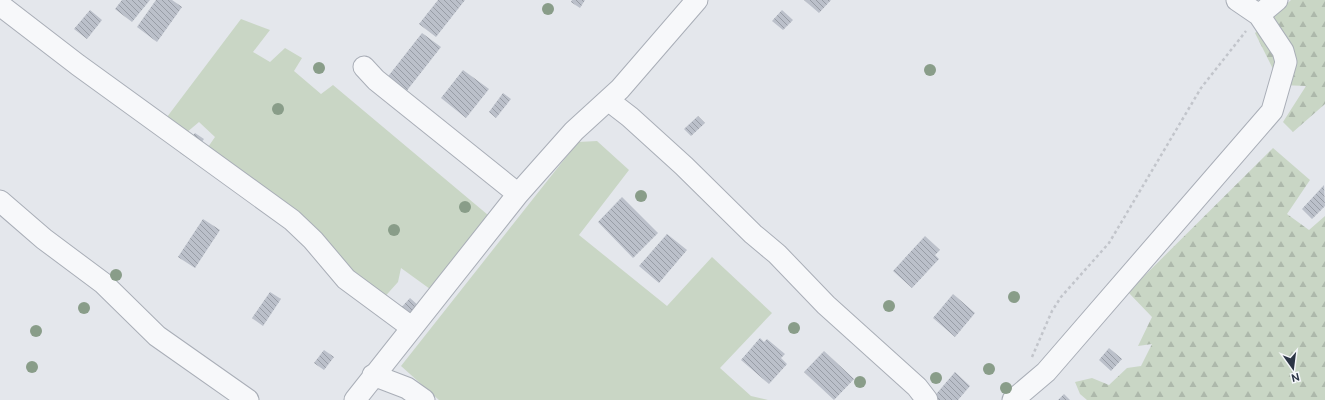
<svg xmlns="http://www.w3.org/2000/svg" width="1325" height="400" font-family="Ubuntu,sans-serif">
<style>
.grass{fill:#c9d6c5}
.forest{fill:url(#forest-firs)}
.building{fill:url(#building-back-hatch)}
.lines{fill:none;stroke-linecap:round;stroke-linejoin:round}
.minor-casing{stroke:#a9aeb7;stroke-width:23}
.path{stroke:#c2c5cb;stroke-width:2.5;stroke-dasharray:3 3;stroke-linecap:butt}
.minor{stroke:#f7f8fa;stroke-width:21}
.tree{fill:#899d89}
</style>
<defs>
<pattern id="forest-firs" width="22" height="20" patternUnits="userSpaceOnUse"><rect width="22" height="20" fill="#c9d6c5"/><path d="M5 1l3.5 6h-7zM16 11l3.5 6h-7z" fill="#adb8ab"/></pattern>
<pattern id="building-back-hatch" width="6" height="6" patternUnits="userSpaceOnUse"><rect width="6" height="6" fill="#bbc0ca"/><path d="M-1 5l2 2M0 0l6 6M5-1l2 2" fill="none" stroke="#989da6"/></pattern>
</defs>
<rect width="100%" height="100%" fill="#e4e7ec"/>
<path class="grass" d="M 241,19 L 270,30 L 253,52 L 270,62 L 285,48 L 302,58 L 294,71 L 321,94 L 333,85 L 488,215 L 430,289 L 401,268 L 398,282 L 381,301 L 206,150 L 215,137 L 199,122 L 186,133 L 167,117 Z
M 597,141 L 629,170 L 579,235 L 667,306 L 712,257 L 772,313 L 720,368 L 751,396 L 768,400 L 439,400 L 401,366 L 578,142 Z"/>
<path class="forest" d="M 1291,0 L 1325,0 L 1325,104 L 1293,132 L 1283,122 L 1306,86 L 1281,85 L 1255,33 Z
M 1273,148 L 1310,180 L 1287,214 L 1309,230 L 1325,216 L 1325,400 L 1087,400 L 1080,394 L 1075,382 L 1092,378 L 1109,385 L 1127,368 L 1141,366 L 1152,344 L 1138,346 L 1152,317 L 1128,292 Z"/>
<path class="building" d="M 122,0 L 150,0 L 132,22 L 115,9 Z
M 156,0 L 172,0 L 182,7 L 157,42 L 137,27 Z
M 438,0 L 465,0 L 436,37 L 419,24 Z
M 572,0 L 585,0 L 580,8 L 571,2 Z
M 804,0 L 831,0 L 819,13 Z
M 90,10 L 102,20 L 87,39 L 74,29 Z
M 782,10 L 793,20 L 783,30 L 772,21 Z
M 422,33 L 441,47 L 405,93 L 386,79 Z
M 463,70 L 489,89 L 466,118 L 441,98 Z
M 503,93 L 511,99 L 496,118 L 489,112 Z
M 698,116 L 705,123 L 691,136 L 684,129 Z
M 195,133 L 204,139 L 189,159 L 180,153 Z
M 1324,185 L 1325,206 L 1312,219 L 1302,209 Z
M 622,197 L 658,233 L 633,258 L 598,222 Z
M 203,219 L 220,230 L 195,268 L 178,257 Z
M 667,234 L 687,250 L 659,283 L 639,266 Z
M 925,236 L 940,250 L 935,255 L 939,259 L 912,288 L 893,271 Z
M 270,292 L 281,299 L 263,326 L 252,318 Z
M 953,294 L 975,313 L 955,337 L 933,318 Z
M 410,298 L 420,307 L 408,320 L 398,311 Z
M 760,338 L 764,342 L 767,339 L 785,354 L 781,358 L 787,364 L 769,384 L 741,360 Z
M 1109,348 L 1122,359 L 1111,371 L 1099,360 Z
M 324,350 L 334,357 L 324,370 L 314,363 Z
M 824,351 L 854,379 L 834,400 L 804,372 Z
M 955,372 L 970,386 L 958,400 L 933,400 L 932,399 Z
M 1064,394 L 1070,400 L 1058,400 Z"/>
<g class="lines">
<defs>
<path id="minor" d="M 0,5 L 78,65 L 292,220 L 313,240 L 346,279 L 411,327
M 1259,15 L 1277,0
M 364,67 L 376,80 L 518,194
M 608,100 L 630,117 L 684,166 L 753,234 L 777,254 L 826,305 L 917,387 L 927,400
M 0,201 L 44,239 L 103,283 L 157,336 L 248,400
M 373,375 L 407,388 L 424,400
M 355,400 L 518,194 L 574,131 L 620,89 L 697,0
M 1013,400 L 1046,372 L 1059,357 L 1272,111 L 1286,62 L 1283,51 L 1259,15 L 1237,0"/>
</defs>
<use href="#minor" class="minor-casing"/>
<path class="path" d="M 1032,357 L 1052,311 L 1061,297 L 1109,243 L 1201,88 L 1246,31"/>
<use href="#minor" class="minor"/>
</g>
<g class="tree">
<circle cx="548" cy="9" r="6"/>
<circle cx="319" cy="68" r="6"/>
<circle cx="930" cy="70" r="6"/>
<circle cx="278" cy="109" r="6"/>
<circle cx="641" cy="196" r="6"/>
<circle cx="465" cy="207" r="6"/>
<circle cx="394" cy="230" r="6"/>
<circle cx="116" cy="275" r="6"/>
<circle cx="1014" cy="297" r="6"/>
<circle cx="889" cy="306" r="6"/>
<circle cx="84" cy="308" r="6"/>
<circle cx="794" cy="328" r="6"/>
<circle cx="36" cy="331" r="6"/>
<circle cx="32" cy="367" r="6"/>
<circle cx="989" cy="369" r="6"/>
<circle cx="936" cy="378" r="6"/>
<circle cx="860" cy="382" r="6"/>
<circle cx="1006" cy="388" r="6"/>
</g>
<g transform="translate(1293 368) rotate(166)" stroke="#f4f6f9" stroke-width="3" paint-order="stroke">
<path d="M0-3L7 15L0 10L-7 15Z" fill="#2b3445"/>
<text y="-6" font-size="11" font-weight="bold" text-anchor="middle" fill="#2b3445">N</text>
</g>
</svg>
